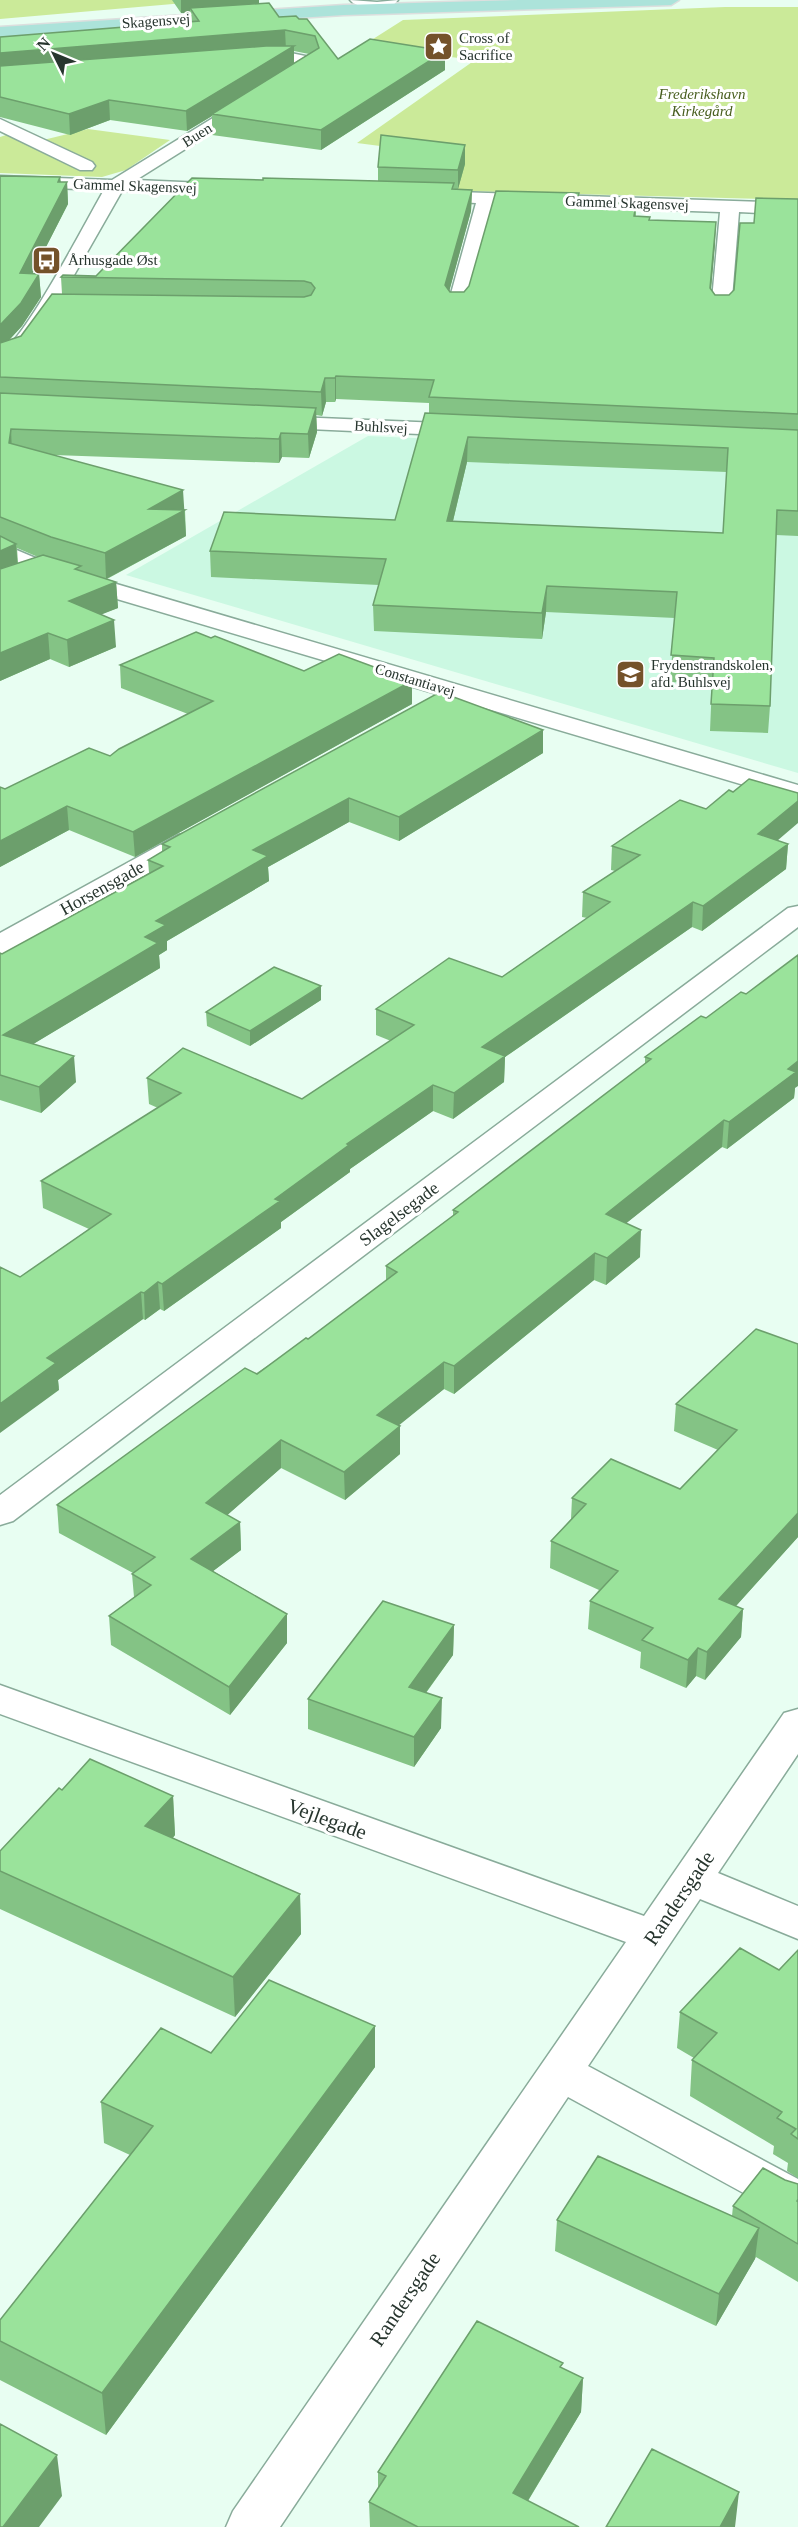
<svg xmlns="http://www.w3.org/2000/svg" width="798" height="2527" font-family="Georgia,serif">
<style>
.built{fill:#cbf8e2}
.green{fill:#cbea99}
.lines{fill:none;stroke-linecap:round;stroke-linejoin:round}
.minor-casing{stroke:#89ab9a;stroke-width:3}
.major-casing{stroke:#dcdfde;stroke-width:3}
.minor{fill:#fff;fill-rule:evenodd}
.major{fill:#ace3da;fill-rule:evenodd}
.wall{fill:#84c385;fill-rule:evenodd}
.shaded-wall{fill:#6c9f6c}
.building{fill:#9ae39b;stroke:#6c9f6c;stroke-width:1.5;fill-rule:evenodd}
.labels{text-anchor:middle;stroke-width:6;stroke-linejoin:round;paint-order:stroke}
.far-street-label{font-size:15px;fill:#27352e;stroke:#fff}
.far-poi-label{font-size:15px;fill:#27352e;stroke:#fff;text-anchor:start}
.far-park-label{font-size:15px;font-style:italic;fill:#485e1f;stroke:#fff}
.street-label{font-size:18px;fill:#27352e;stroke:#fff}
.near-street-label{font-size:21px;fill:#27352e;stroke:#fff}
</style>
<rect width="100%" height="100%" fill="#e8fef2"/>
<path class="built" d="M 368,436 L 798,455 L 798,773 L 126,575 Z"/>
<path class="green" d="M 0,0 L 219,0 L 0,19 Z
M 725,7 L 798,7 L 798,200 L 429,190 L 465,157 L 357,143 L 475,60 L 362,46 L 403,20 Z
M 88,129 L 170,140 L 126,170 L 102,177 L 0,173 L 0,137 L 6,135 L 27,144 Z"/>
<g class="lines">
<defs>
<path id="minor" d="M 350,0 L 377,2 L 398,0 C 384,17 370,10 353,3 Z
M 286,52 L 315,58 L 318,66 L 136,180 L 227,184 L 233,185 L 236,189 L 233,193 L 122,191 L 41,333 L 21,358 L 0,366 L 0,353 C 24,342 87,219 104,190 L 0,186 L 0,176 L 112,180 L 301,64 L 286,62 L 250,64 L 244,62 L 242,59 L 244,56 Z
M 0,119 L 92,162 L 95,166 L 92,170 L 80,170 L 0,131 Z
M 428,191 L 798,203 L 798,215 L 739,212 L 731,311 L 728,315 L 714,315 L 711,311 L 720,212 L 495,204 L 467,308 L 464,312 L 450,312 L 447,308 L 476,203 L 422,200 L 419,196 L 422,192 Z
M 272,416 L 464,424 L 472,425 L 475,430 L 472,435 L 464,436 L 264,427 L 261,422 L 264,417 Z
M 0,543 L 52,565 L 798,785 L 798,801 L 36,575 L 0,559 Z
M 188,833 L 198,835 L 202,841 L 198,847 L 10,951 L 0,954 L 0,933 L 178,835 Z
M 798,906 L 798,927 L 13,1521 L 0,1525 L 0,1495 L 788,908 Z
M 0,1685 L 644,1916 L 784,1713 L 798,1709 L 798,1754 L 718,1873 L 798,1906 L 798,1939 L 700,1899 L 588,2066 L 798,2179 L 798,2220 L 782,2214 L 568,2097 L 280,2527 L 226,2527 L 233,2511 L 626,1942 L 0,1714 Z"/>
<path id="major" d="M 519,0 L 679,0 L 671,5 L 344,15 L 0,37 L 0,27 L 344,5 Z"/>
</defs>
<use href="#minor" class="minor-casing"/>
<use href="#major" class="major-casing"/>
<use href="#minor" class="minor"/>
<use href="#major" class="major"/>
</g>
<path class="wall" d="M 172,0 L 259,0 L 259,4 L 279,17 L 296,16 L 338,59 L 445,70 L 321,150 L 212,135 L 212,116 L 187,131 L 110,120 L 70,135 L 0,117 L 0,37 L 191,22 L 190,13 L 181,13 ZM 294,51 L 309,54 L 294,63 Z
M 465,164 L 458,189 L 472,190 L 471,211 L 449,291 L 450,292 L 464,292 L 579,193 L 578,201 L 636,204 L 636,216 L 650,217 L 649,220 L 715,244 L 711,289 L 715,295 L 729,295 L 734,290 L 754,223 L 798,199 L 798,536 L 776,535 L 770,706 L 768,733 L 710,731 L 712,684 L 670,682 L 675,618 L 546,612 L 542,639 L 374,631 L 373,605 L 379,585 L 211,577 L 210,551 L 395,520 L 429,413 L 429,403 L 336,399 L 335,402 L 326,402 L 322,416 L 316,415 L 317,432 L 309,458 L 282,457 L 279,463 L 54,455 L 185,510 L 186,536 L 107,579 L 116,582 L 118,608 L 101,614 L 116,647 L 69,667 L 50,659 L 0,681 L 0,176 L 60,177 L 61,182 L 67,182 L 68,204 L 32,274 L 39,274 L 41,297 L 22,326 L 8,341 L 21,336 L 62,294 L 61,277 L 96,276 L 263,180 L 378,181 L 378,167 ZM 467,462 L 727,472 L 723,533 L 453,521 ZM 17,548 L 38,557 L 18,563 Z
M 120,665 L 304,671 L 412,681 L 412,704 L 135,857 L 69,830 L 0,867 L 0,787 L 5,789 L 110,756 L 188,714 L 121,688 Z
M 440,692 L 543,753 L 399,841 L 349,822 L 268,867 L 269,881 L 167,941 L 167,950 L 159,955 L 160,968 L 33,1044 L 76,1082 L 41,1113 L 0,1100 L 0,953 L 2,954 L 149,873 L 148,860 L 162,852 L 162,844 Z
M 777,841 L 788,844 L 786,869 L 702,931 L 692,927 L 505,1057 L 504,1082 L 453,1119 L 433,1111 L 350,1169 L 350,1172 L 281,1222 L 281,1228 L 164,1311 L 160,1309 L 145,1320 L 143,1319 L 58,1380 L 59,1390 L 20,1277 L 89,1229 L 43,1208 L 41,1181 L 158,1108 L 149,1104 L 147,1078 L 302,1099 L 391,1041 L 376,1035 L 376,1009 L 502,977 L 587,918 L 582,917 L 583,892 L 615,871 L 611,870 L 612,846 Z
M 321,1000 L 250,1046 L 207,1026 L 206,1012 Z
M 645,1057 L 795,1088 L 794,1098 L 727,1149 L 722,1147 L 626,1223 L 640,1257 L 606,1285 L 594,1280 L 454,1394 L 444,1389 L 398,1425 L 400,1454 L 345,1500 L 281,1468 L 227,1515 L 240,1522 L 241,1550 L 213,1571 L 287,1614 L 287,1643 L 230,1715 L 111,1645 L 109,1616 L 134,1597 L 132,1574 L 133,1573 L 59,1533 L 57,1505 L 308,1339 L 386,1281 L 386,1266 L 453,1216 L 453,1210 L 645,1065 Z
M 798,1344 L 798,1537 L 736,1606 L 743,1609 L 741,1637 L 705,1680 L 696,1676 L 686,1688 L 640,1668 L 641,1652 L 588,1629 L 590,1601 L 599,1590 L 550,1568 L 551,1541 L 571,1519 L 572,1498 L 680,1489 L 718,1450 L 674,1431 L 676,1404 Z
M 454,1625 L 453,1655 L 426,1693 L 441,1728 L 414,1767 L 308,1729 L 308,1699 Z
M 62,1790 L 173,1796 L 175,1835 L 173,1838 L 300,1894 L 301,1934 L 235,2017 L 0,1909 L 0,1851 Z
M 798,1950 L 798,2178 L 787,2171 L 788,2163 L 773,2154 L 774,2146 L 690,2096 L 692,2060 L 694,2058 L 677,2048 L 680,2012 L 779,1970 Z
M 375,2026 L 375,2067 L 106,2435 L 0,2380 L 0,2320 L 130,2155 L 104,2143 L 101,2102 L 211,2053 Z
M 785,2180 L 798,2184 L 798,2282 L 756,2257 L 716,2326 L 555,2251 L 557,2220 L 732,2216 L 733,2206 Z
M 562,2368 L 583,2378 L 581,2412 L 528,2501 L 579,2527 L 370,2527 L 369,2502 L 378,2489 L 378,2472 Z"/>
<path class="shaded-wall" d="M 181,0 L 259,0 L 259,8 L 190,8 L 190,13 L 181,13 Z
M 285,30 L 286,50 L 0,72 L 0,53 Z
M 294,46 L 294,65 L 212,114 L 212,116 L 187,131 L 186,111 Z
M 445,51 L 445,70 L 321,150 L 321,130 Z
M 109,100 L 110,120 L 70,135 L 69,114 Z
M 465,145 L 465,164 L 458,189 L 458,170 Z
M 60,177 L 61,193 L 67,182 L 68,204 L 21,296 L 20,273 Z
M 472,190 L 471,211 L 445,307 L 445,285 Z
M 716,222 L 715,244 L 709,311 L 710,288 Z
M 39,274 L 41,297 L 22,326 L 0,350 L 0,325 Z
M 336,376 L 336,399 L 335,402 L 335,378 Z
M 325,378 L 326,402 L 322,416 L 321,392 Z
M 316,408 L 317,432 L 309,458 L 308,434 Z
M 11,429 L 12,453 L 9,443 Z
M 281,433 L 282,457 L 279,463 L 279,439 Z
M 468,437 L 467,462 L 447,546 L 447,521 Z
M 183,490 L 186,536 L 106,579 L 105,553 L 149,509 Z
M 16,544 L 18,570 L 0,577 L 0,551 Z
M 116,582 L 118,608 L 70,627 L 69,601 Z
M 547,586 L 546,612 L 542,639 L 542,613 Z
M 114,620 L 116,647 L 69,667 L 67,640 Z
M 48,633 L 50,659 L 0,681 L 0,653 Z
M 412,681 L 412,704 L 135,857 L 133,832 Z
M 543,730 L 543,753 L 399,841 L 399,817 Z
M 349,798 L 349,822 L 268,867 L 269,881 L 167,941 L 167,950 L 159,955 L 160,968 L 5,1061 L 3,1035 L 145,937 L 156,921 L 253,850 Z
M 798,801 L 798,823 L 757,858 L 758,834 Z
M 67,806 L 69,830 L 0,867 L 0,841 Z
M 788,844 L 786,869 L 702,931 L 703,906 Z
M 693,902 L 692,927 L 505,1057 L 504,1082 L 453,1119 L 454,1093 L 482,1047 Z
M 321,986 L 321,1000 L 250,1046 L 250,1031 Z
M 74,1056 L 76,1082 L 41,1113 L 39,1087 Z
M 798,1061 L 798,1086 L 795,1088 L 794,1098 L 727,1149 L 729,1122 L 788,1069 Z
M 433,1085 L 433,1111 L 350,1169 L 350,1172 L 281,1222 L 281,1228 L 164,1311 L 162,1284 L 347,1144 Z
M 724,1120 L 722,1147 L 604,1241 L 606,1214 Z
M 641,1230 L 640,1257 L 606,1285 L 607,1258 Z
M 595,1253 L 594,1280 L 454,1394 L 454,1366 Z
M 158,1282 L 160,1309 L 145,1320 L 144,1293 Z
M 141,1292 L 143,1319 L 58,1380 L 59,1390 L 0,1433 L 0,1404 L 47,1358 Z
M 444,1362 L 444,1389 L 377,1443 L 377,1415 Z
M 400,1426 L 400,1454 L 345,1500 L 344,1472 Z
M 281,1440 L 281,1468 L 208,1532 L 206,1503 Z
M 798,1513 L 798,1537 L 717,1627 L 719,1599 Z
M 240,1522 L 241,1550 L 192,1587 L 191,1559 Z
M 743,1609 L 741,1637 L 705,1680 L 707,1652 Z
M 287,1614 L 287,1643 L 230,1715 L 229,1687 Z
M 454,1625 L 453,1655 L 408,1717 L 409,1687 Z
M 698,1648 L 696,1676 L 686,1688 L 688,1660 Z
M 442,1698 L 441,1728 L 414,1767 L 414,1737 Z
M 173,1796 L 175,1835 L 148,1866 L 145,1826 Z
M 300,1894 L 301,1934 L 235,2017 L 233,1977 Z
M 375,2026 L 375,2067 L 106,2435 L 102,2393 Z
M 759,2228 L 755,2259 L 716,2326 L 719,2294 Z
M 583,2378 L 581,2412 L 512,2527 L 513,2493 Z
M 57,2455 L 62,2496 L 39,2527 L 3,2527 Z
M 739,2492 L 735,2527 L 720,2527 Z"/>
<path class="building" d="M 269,3 L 279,17 L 296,16 L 299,19 L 307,19 L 338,59 L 370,39 L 445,51 L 321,130 L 212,114 L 319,48 L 315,36 L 285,30 L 0,53 L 0,37 L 199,21 L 190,8 Z
M 266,46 L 294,46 L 186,111 L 109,100 L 69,114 L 0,97 L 0,66 Z
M 381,135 L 465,145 L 458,170 L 378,167 Z
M 0,176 L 60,177 L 58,182 L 67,182 L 20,273 L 39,274 L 21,303 L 0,325 Z
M 192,178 L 263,180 L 263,178 L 454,183 L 452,189 L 472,190 L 445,285 L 450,292 L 464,292 L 469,286 L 496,191 L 579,193 L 577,201 L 636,204 L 634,216 L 650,217 L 649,220 L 716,222 L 710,288 L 715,295 L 729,295 L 734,290 L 740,223 L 754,223 L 756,198 L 798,199 L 798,414 L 429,397 L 434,380 L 336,376 L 335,378 L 325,378 L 321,392 L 0,377 L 0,343 L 21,336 L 52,294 L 304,297 L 311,295 L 315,288 L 311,283 L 304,281 L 61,277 L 63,275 L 96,276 Z
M 0,393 L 316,408 L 308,434 L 281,433 L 279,439 L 11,429 L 9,443 L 183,490 L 149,509 L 185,510 L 105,553 L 51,537 L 0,517 Z
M 425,413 L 798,430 L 798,511 L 777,510 L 770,706 L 711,704 L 714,658 L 671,655 L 677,592 L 547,586 L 542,613 L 373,605 L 386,559 L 210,551 L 224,512 L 395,520 ZM 468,437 L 728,448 L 723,533 L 447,521 Z
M 0,536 L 16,544 L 0,551 Z
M 43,555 L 81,566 L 75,569 L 116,582 L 69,601 L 114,620 L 67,640 L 48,633 L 0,653 L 0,569 Z
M 196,632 L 211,638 L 215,636 L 304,671 L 339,654 L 412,681 L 133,832 L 67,806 L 0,841 L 0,787 L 5,789 L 89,748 L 110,756 L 119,749 L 213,701 L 120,665 Z
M 440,692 L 543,730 L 399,817 L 349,798 L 253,850 L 268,856 L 156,921 L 166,925 L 145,937 L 158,943 L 3,1035 L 74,1056 L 39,1087 L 0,1075 L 0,953 L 2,954 L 163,866 L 148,860 L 170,847 L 162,844 Z
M 749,779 L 798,793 L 798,801 L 758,834 L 788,844 L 703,906 L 693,902 L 482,1047 L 505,1056 L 454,1093 L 433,1085 L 347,1144 L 349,1145 L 275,1199 L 280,1201 L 162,1284 L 158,1282 L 144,1293 L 141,1292 L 47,1358 L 56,1363 L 0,1404 L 0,1267 L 20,1277 L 111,1214 L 41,1181 L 181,1093 L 147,1078 L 183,1048 L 302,1099 L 414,1025 L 376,1009 L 449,958 L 502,977 L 610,902 L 583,892 L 640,855 L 612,846 L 680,800 L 706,809 L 729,790 L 733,792 Z
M 798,955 L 798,1061 L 788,1069 L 796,1072 L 729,1122 L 724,1120 L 606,1214 L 641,1230 L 607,1258 L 595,1253 L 454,1366 L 444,1362 L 377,1415 L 400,1426 L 344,1472 L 281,1440 L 206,1503 L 240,1522 L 191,1559 L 287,1614 L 229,1687 L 109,1616 L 151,1585 L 132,1574 L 155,1557 L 57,1505 L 245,1368 L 257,1374 L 306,1338 L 308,1339 L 397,1272 L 386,1266 L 458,1212 L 453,1210 L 651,1059 L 645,1057 L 701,1016 L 706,1018 L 741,992 L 746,994 Z
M 274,967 L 321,986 L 250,1031 L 206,1012 Z
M 756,1329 L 798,1344 L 798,1513 L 719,1599 L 743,1609 L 707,1652 L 698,1648 L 688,1660 L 642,1640 L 653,1628 L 590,1601 L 618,1571 L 551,1541 L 586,1504 L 572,1498 L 611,1459 L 680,1489 L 737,1430 L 676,1404 Z
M 383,1601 L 454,1625 L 409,1687 L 442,1698 L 414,1737 L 308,1699 Z
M 90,1759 L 173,1796 L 145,1826 L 300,1894 L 233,1977 L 0,1871 L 0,1851 L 59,1788 L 62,1790 Z
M 740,1948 L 779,1970 L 798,1950 L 798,2139 L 791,2134 L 796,2129 L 777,2118 L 782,2112 L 692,2060 L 717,2033 L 680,2012 Z
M 269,1980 L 375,2026 L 102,2393 L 0,2341 L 0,2320 L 153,2126 L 101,2102 L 161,2028 L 211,2053 Z
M 598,2156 L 759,2228 L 719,2294 L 557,2220 Z
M 763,2168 L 785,2180 L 798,2184 L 798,2199 L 797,2201 L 798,2202 L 798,2244 L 733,2206 Z
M 477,2321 L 563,2363 L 560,2367 L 583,2378 L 513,2493 L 579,2527 L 418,2527 L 369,2502 L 386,2476 L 378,2472 Z
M 0,2424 L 57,2455 L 3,2527 L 0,2527 Z
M 652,2449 L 739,2492 L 720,2527 L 606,2527 Z"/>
<defs>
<symbol id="sight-square" viewBox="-11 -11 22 22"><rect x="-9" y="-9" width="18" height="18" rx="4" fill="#74522a" stroke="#fff"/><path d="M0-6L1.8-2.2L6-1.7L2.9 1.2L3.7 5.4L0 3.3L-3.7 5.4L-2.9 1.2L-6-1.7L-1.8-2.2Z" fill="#fff"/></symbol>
<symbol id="bus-square" viewBox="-11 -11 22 22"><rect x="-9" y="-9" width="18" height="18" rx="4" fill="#74522a" stroke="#fff"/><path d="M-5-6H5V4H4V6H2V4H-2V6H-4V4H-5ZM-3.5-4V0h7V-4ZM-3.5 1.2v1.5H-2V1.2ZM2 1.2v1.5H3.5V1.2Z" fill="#fff"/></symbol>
<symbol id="school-square" viewBox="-11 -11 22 22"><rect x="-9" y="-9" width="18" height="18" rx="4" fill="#74522a" stroke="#fff"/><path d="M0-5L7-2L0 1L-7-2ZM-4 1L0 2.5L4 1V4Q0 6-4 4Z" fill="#fff"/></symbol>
</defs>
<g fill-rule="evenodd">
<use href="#sight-square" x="422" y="30" width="33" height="33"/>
<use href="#bus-square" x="30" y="244" width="33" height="33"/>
<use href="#school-square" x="614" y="658" width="33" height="33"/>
</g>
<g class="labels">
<g class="far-street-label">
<text transform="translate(156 21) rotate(-4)" y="5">Skagensvej</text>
<text transform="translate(197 135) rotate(-32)" y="5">Buen</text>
<text transform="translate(135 186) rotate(2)" y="5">Gammel Skagensvej</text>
<text transform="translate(627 203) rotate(2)" y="5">Gammel Skagensvej</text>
<text transform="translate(381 427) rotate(3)" y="5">Buhlsvej</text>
<text transform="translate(415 680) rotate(17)" y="5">Constantiavej</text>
</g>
<g class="far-poi-label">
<text x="459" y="43">Cross of<tspan x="459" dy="17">Sacrifice</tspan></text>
<text x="68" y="265">Århusgade Øst</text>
<text x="651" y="670">Frydenstrandskolen,<tspan x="651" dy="17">afd. Buhlsvej</tspan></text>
</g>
<g class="far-park-label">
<text x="702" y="99">Frederikshavn<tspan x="702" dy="17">Kirkegård</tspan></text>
</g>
<g class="street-label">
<text transform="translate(102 888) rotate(-29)" y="6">Horsensgade</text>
<text transform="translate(399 1214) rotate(-37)" y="6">Slagelsegade</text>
</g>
<g class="near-street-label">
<text transform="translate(327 1819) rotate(20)" y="7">Vejlegade</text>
<text transform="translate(679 1898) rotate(-56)" y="7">Randersgade</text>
<text transform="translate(405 2299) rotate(-56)" y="7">Randersgade</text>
</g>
</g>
<g transform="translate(54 54) rotate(313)" stroke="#ffffff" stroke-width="4.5" paint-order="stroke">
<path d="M0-4.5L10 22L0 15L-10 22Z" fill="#27352e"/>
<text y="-9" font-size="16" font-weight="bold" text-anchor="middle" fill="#27352e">N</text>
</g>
</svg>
